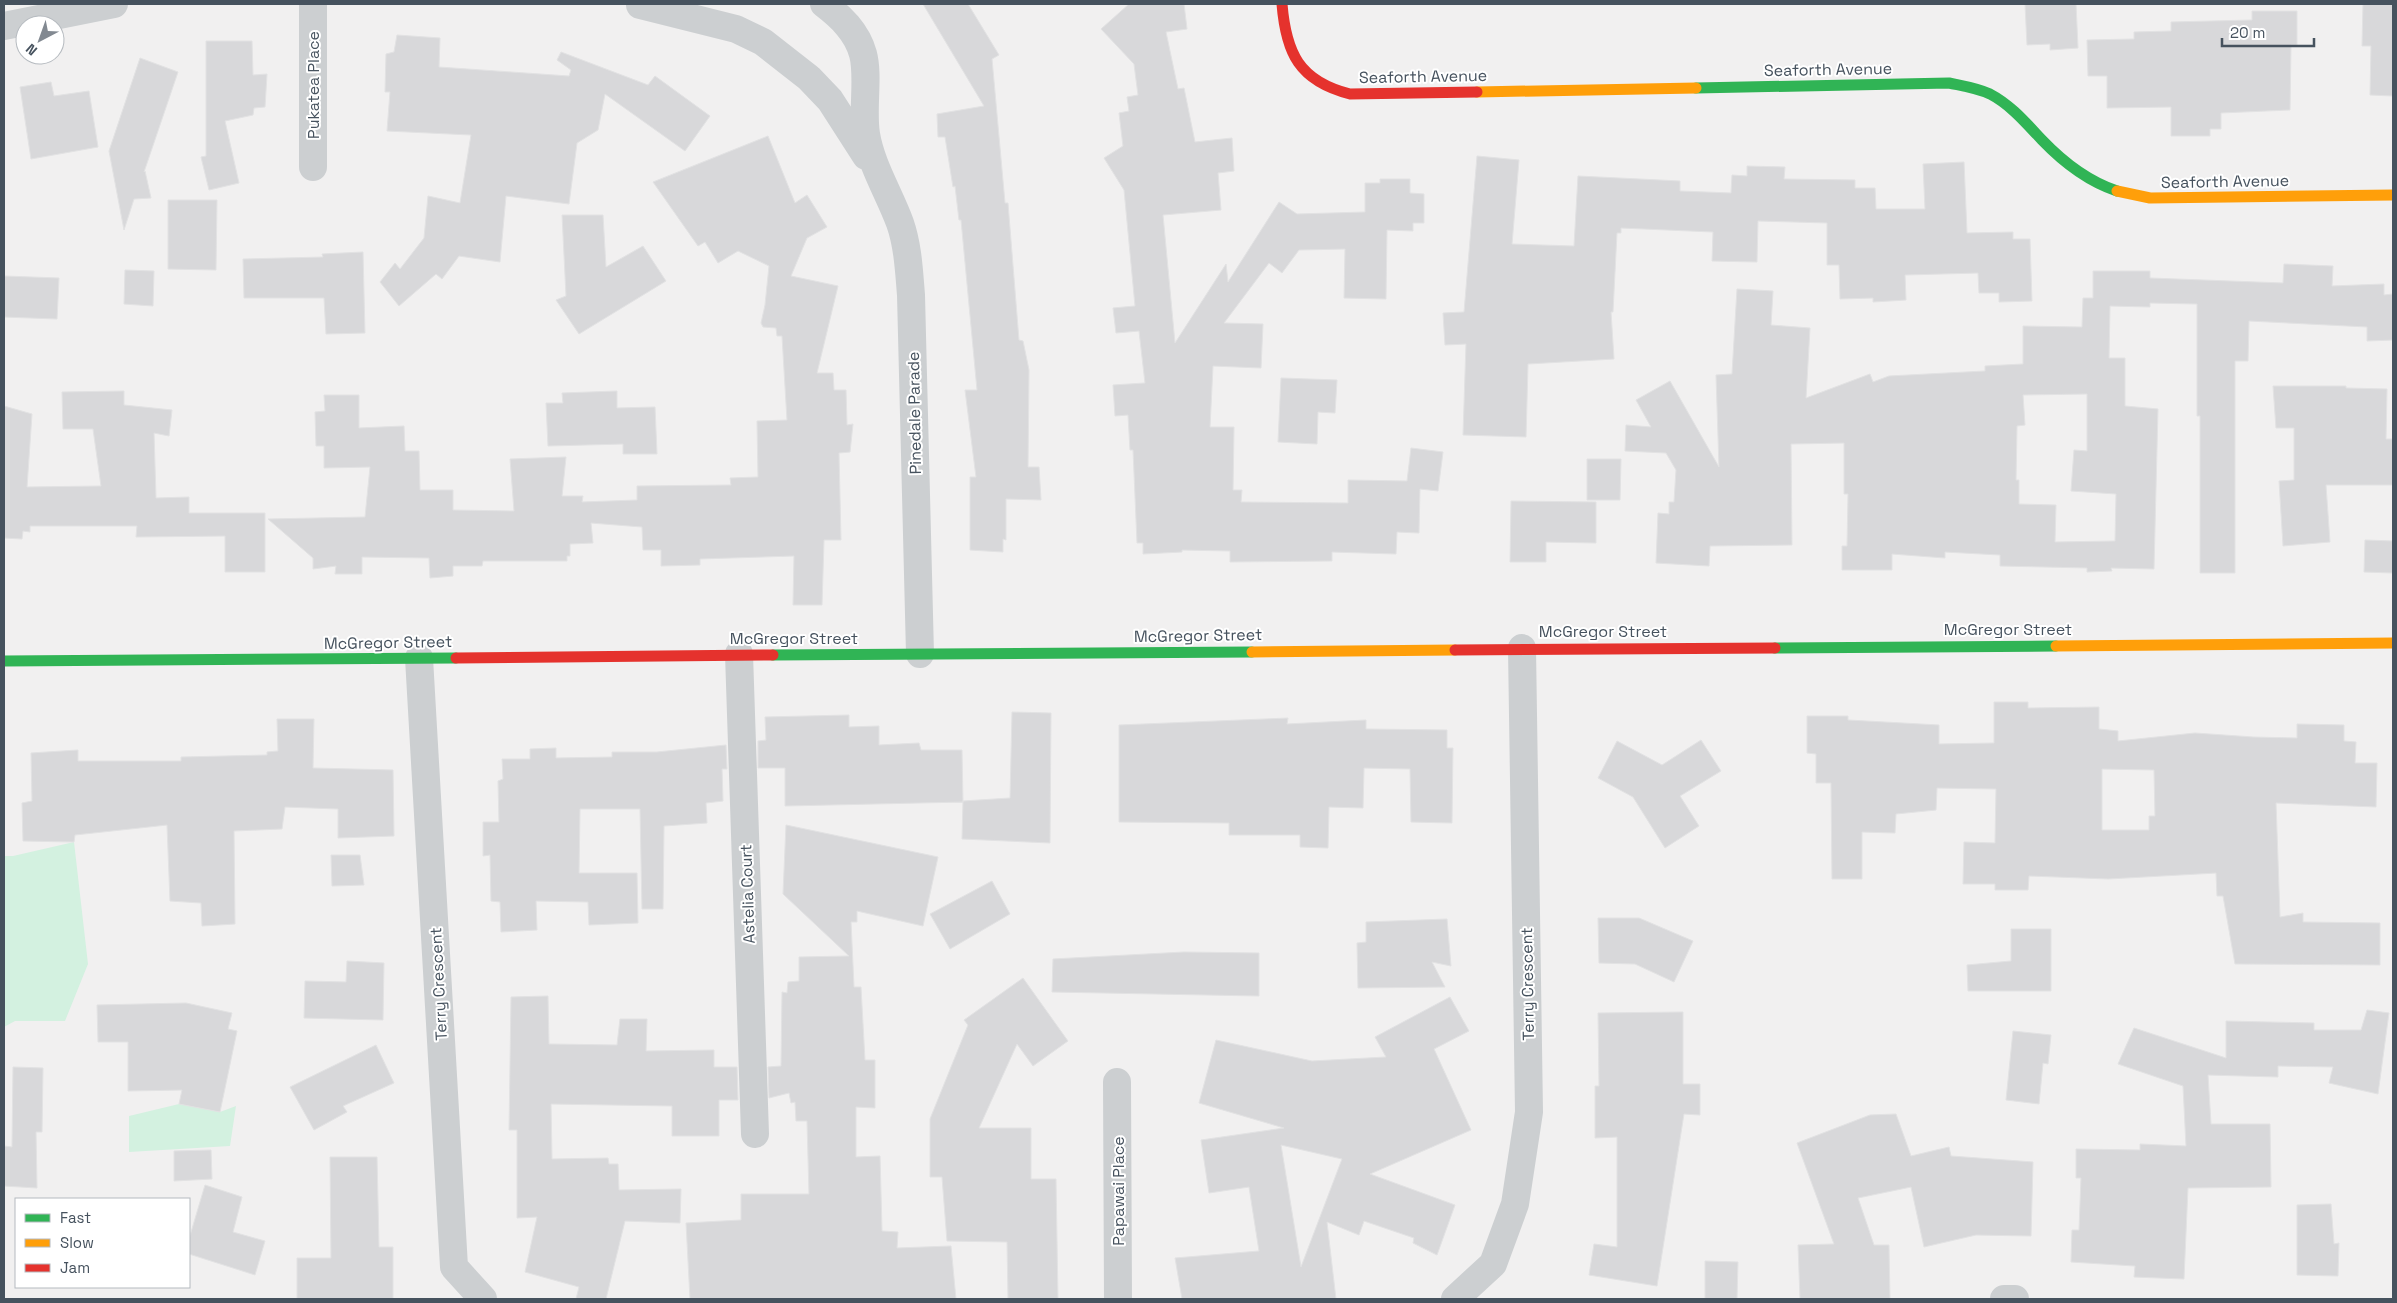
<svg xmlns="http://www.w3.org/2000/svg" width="2397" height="1303" font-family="'Space Grotesk',sans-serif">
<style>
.green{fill:#d3f1e0}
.building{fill:#d8d8da;stroke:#e2e2e3;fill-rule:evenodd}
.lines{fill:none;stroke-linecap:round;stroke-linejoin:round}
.street{stroke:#cccfd1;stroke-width:28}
.fast{stroke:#30b455;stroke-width:11}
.slow{stroke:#ff9f0a;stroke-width:11}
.jam{stroke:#e5322d;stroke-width:11}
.labels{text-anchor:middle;stroke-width:4;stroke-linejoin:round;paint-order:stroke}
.street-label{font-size:16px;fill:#46525e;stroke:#fff}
</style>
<rect width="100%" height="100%" fill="#f1f0f0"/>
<path class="green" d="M 74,842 L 88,964 L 65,1021 L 15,1021 L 4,1027 L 4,856 L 13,856 Z
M 179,1104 L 220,1112 L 236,1106 L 230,1146 L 129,1152 L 129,1116 Z"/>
<path class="building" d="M 923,4 L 968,4 L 999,55 L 992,59 L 1005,203 L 1008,203 L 1019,340 L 1023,341 L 1029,370 L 1028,467 L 1039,467 L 1041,500 L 1006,499 L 1006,540 L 1003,539 L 1003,552 L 970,550 L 970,477 L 976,477 L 965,390 L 977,390 L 961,220 L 959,220 L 955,186 L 953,187 L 945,137 L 938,137 L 937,114 L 984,106 Z
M 1129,4 L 1184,4 L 1187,29 L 1166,32 L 1178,89 L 1184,88 L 1195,142 L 1232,138 L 1234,171 L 1218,173 L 1221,210 L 1163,215 L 1175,343 L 1226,264 L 1228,282 L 1279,202 L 1297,214 L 1365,212 L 1365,183 L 1380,183 L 1380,179 L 1410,179 L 1410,193 L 1424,194 L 1424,223 L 1413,223 L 1413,231 L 1387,230 L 1386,299 L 1344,298 L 1345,249 L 1299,250 L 1282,273 L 1269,263 L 1224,323 L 1263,324 L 1261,368 L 1213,366 L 1210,427 L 1234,427 L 1233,490 L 1242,490 L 1241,502 L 1348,503 L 1348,480 L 1407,481 L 1411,448 L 1443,452 L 1438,491 L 1420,489 L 1419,533 L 1397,532 L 1396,554 L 1332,552 L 1332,561 L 1230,562 L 1230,551 L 1182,550 L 1182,552 L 1143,554 L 1143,543 L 1137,543 L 1133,450 L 1130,450 L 1128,415 L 1115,416 L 1113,385 L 1145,383 L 1139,331 L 1116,333 L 1113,308 L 1135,306 L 1124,190 L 1104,158 L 1123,146 L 1119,113 L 1129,111 L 1127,97 L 1138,95 L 1134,64 L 1101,29 Z
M 2025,4 L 2076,4 L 2078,48 L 2050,50 L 2050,44 L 2027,45 Z
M 2363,4 L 2393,4 L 2393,96 L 2370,95 L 2371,46 L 2362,46 Z
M 2252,11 L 2297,11 L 2297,45 L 2291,45 L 2290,110 L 2221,113 L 2221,129 L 2210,129 L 2210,136 L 2171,136 L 2171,107 L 2107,108 L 2107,76 L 2088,76 L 2087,40 L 2134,39 L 2134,32 L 2171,31 L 2171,22 L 2252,20 Z
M 397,35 L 440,38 L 439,67 L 569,76 L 571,70 L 557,60 L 561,52 L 648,85 L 655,76 L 710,116 L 685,151 L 605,94 L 598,130 L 577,143 L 569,204 L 506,196 L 500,262 L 459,256 L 442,279 L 436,274 L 399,306 L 380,282 L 395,263 L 400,269 L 424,238 L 428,196 L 460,203 L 471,135 L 387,131 L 390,92 L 385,92 L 386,54 L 394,52 Z
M 206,41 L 252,41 L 253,75 L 267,74 L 265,107 L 254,108 L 253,115 L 225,121 L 239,183 L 209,190 L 201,157 L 206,156 Z
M 140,58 L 178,72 L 144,172 L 145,171 L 151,198 L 134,199 L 124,230 L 109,151 Z
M 51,82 L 54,96 L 89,91 L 98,147 L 31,159 L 20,87 Z
M 768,136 L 795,203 L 807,195 L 827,227 L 807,238 L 791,276 L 838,286 L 817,373 L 833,373 L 834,390 L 846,390 L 847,425 L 853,424 L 850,452 L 839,453 L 841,540 L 824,540 L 822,605 L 793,605 L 794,556 L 700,559 L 700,565 L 661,566 L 661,550 L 643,550 L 642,527 L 591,523 L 593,543 L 570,544 L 570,556 L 567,556 L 567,561 L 483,561 L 482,566 L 453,566 L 453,576 L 430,578 L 429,558 L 362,557 L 362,574 L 335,574 L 336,566 L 313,569 L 313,558 L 268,519 L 365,517 L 370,467 L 324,468 L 324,446 L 316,446 L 315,412 L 325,411 L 324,395 L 359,395 L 359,428 L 404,426 L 405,451 L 419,451 L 420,490 L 453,490 L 453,510 L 514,511 L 510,459 L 566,457 L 562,496 L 583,496 L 582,502 L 637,500 L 637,486 L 731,485 L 730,478 L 758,477 L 757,421 L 787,420 L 782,336 L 777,336 L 776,328 L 763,327 L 761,323 L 765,305 L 769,266 L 738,251 L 718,263 L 705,242 L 698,246 L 653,182 Z
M 1477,156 L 1519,160 L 1512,244 L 1574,246 L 1578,176 L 1680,181 L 1680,191 L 1731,193 L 1732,175 L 1747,176 L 1747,166 L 1785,167 L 1784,179 L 1855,180 L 1855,188 L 1875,188 L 1876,209 L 1925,209 L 1923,164 L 1964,162 L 1967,233 L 2013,232 L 2013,239 L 2030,239 L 2032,301 L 1999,302 L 1999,293 L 1979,293 L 1978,273 L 1905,275 L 1906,300 L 1873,302 L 1873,298 L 1840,299 L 1839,265 L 1827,265 L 1827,223 L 1758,221 L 1757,262 L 1712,261 L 1713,232 L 1621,228 L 1621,233 L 1617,233 L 1613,312 L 1611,312 L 1614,359 L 1528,364 L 1526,437 L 1463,435 L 1466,344 L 1445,345 L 1443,313 L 1464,312 Z
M 168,200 L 217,200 L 216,270 L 168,269 Z
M 562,215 L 603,215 L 606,267 L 643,246 L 666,281 L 579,334 L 556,300 L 566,296 Z
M 363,252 L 365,333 L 326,334 L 324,298 L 244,298 L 243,259 L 323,257 L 322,254 Z
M 2284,264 L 2333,266 L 2332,286 L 2384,284 L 2384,295 L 2393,294 L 2393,340 L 2367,341 L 2367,327 L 2249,321 L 2248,361 L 2235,361 L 2235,573 L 2200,573 L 2200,416 L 2197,416 L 2197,304 L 2150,303 L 2150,307 L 2110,306 L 2109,358 L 2125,358 L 2125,406 L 2158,409 L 2154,569 L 2111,568 L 2112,571 L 2087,572 L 2087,568 L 2000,566 L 2000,555 L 1945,552 L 1945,558 L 1892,554 L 1892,570 L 1842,570 L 1842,546 L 1847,546 L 1848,494 L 1844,494 L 1844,443 L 1791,444 L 1792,545 L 1710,546 L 1709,566 L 1656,563 L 1658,513 L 1669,514 L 1669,502 L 1674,502 L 1676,470 L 1666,453 L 1625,451 L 1626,425 L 1651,427 L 1636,400 L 1670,381 L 1719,467 L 1716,375 L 1732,374 L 1737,289 L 1773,291 L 1771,325 L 1810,328 L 1806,398 L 1870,374 L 1873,382 L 1889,376 L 1985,371 L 1985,366 L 2023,364 L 2023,326 L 2082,327 L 2083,298 L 2093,298 L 2093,271 L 2150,271 L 2150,278 L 2283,283 ZM 2087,394 L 2087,451 L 2074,450 L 2071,491 L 2116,494 L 2115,541 L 2055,542 L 2056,505 L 2019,504 L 2019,480 L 2016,480 L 2017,426 L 2025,425 L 2023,395 Z
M 125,270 L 154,271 L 153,306 L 124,304 Z
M 4,276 L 59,278 L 57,319 L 4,317 Z
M 1281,378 L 1337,380 L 1335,413 L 1318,412 L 1317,444 L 1278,442 Z
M 2273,386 L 2346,386 L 2346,388 L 2387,389 L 2386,439 L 2393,439 L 2393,485 L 2326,485 L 2330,542 L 2283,546 L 2279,481 L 2294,480 L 2294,428 L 2276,428 Z
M 124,391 L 124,405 L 172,410 L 169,436 L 154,433 L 156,498 L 189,497 L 189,513 L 265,513 L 265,572 L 225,572 L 225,536 L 136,537 L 137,526 L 30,526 L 30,532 L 23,531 L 22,539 L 4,538 L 4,406 L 32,414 L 27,487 L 101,486 L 93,429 L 63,429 L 62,392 Z
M 617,391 L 617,408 L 655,407 L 657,454 L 623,454 L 623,444 L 548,446 L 546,403 L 563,403 L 562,393 Z
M 1587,459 L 1621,459 L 1620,500 L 1587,500 Z
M 1511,501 L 1596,502 L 1596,543 L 1546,542 L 1546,562 L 1510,562 Z
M 2365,540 L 2393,541 L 2393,573 L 2364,572 Z
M 1994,702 L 2028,702 L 2028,708 L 2099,707 L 2099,729 L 2118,731 L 2118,741 L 2195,733 L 2253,737 L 2297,738 L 2297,724 L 2344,725 L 2344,741 L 2356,742 L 2355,763 L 2377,763 L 2376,807 L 2276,803 L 2280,917 L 2303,913 L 2303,922 L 2380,923 L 2380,965 L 2235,964 L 2223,896 L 2217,896 L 2216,873 L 2108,879 L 2029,876 L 2028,890 L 1995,890 L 1995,884 L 1963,884 L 1964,842 L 1995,843 L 1996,789 L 1937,788 L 1936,810 L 1896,814 L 1895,833 L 1862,832 L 1862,879 L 1832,879 L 1831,783 L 1816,783 L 1816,754 L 1807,753 L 1807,716 L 1848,716 L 1848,720 L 1939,725 L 1939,744 L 1994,743 ZM 2102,769 L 2154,770 L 2155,816 L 2149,816 L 2149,830 L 2102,830 Z
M 1012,712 L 1051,713 L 1050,843 L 962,839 L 963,801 L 1010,798 Z
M 849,715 L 849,727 L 879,726 L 879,745 L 919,743 L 921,750 L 962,750 L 963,802 L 785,806 L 785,768 L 758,768 L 758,741 L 766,740 L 765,717 Z
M 1288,718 L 1287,724 L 1366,720 L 1366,729 L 1447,730 L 1447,748 L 1453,748 L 1452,823 L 1411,822 L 1410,769 L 1364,768 L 1363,808 L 1329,807 L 1328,848 L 1300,847 L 1300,835 L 1229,835 L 1229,823 L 1119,822 L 1119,725 Z
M 277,719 L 314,719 L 313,768 L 393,770 L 394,836 L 338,838 L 338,809 L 285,807 L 282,829 L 234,831 L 235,924 L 202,926 L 201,903 L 170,901 L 167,825 L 75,835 L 74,842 L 23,841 L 22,803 L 32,801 L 31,753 L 78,750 L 78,761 L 181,761 L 181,757 L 267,755 L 267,752 L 278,751 Z
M 1701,740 L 1721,771 L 1680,796 L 1699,826 L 1665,848 L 1633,797 L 1598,778 L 1617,741 L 1662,765 Z
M 726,745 L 727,769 L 722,769 L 723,801 L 706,803 L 707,823 L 664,826 L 663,909 L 642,909 L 640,809 L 580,809 L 579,873 L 637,873 L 638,923 L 589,925 L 588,902 L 536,901 L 537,930 L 501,932 L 500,902 L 491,901 L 490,855 L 483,856 L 483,822 L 499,822 L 498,781 L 503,779 L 502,759 L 530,759 L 530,749 L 556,748 L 556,758 L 612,757 L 612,752 L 657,752 Z
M 786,825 L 938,857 L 923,926 L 857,911 L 857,922 L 851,922 L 854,987 L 861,987 L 865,1060 L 875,1060 L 875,1108 L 856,1107 L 856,1157 L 880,1156 L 882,1231 L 898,1232 L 897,1248 L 951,1246 L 956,1299 L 690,1299 L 686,1223 L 741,1220 L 741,1194 L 809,1194 L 807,1121 L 796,1121 L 795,1102 L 791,1103 L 789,1093 L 769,1098 L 768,1067 L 781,1066 L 782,992 L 787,993 L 788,982 L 799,981 L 799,957 L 849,956 L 783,894 Z
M 331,855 L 360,855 L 364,885 L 332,886 Z
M 992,881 L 1010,914 L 950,949 L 930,914 Z
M 1598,918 L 1639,918 L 1693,941 L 1674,982 L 1635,964 L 1599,963 Z
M 1447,919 L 1451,966 L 1432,962 L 1445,987 L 1358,988 L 1357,943 L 1366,942 L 1366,922 Z
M 2011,929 L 2051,929 L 2051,991 L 1968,991 L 1967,965 L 2011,961 Z
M 1184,952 L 1259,953 L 1259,996 L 1052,992 L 1053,959 Z
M 347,961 L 384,963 L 383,1020 L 304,1018 L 305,981 L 346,982 Z
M 1023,978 L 1068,1041 L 1033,1066 L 1017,1044 L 979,1128 L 1031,1128 L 1031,1179 L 1056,1179 L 1058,1299 L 1008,1299 L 1007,1242 L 947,1241 L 942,1177 L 930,1177 L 930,1119 L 968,1025 L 964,1020 Z
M 548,996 L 549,1044 L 617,1045 L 620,1019 L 647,1019 L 646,1051 L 714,1050 L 714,1067 L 737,1067 L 738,1100 L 719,1100 L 719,1136 L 672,1136 L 672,1106 L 551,1104 L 552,1159 L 608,1158 L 609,1164 L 618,1164 L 619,1190 L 681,1189 L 680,1223 L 625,1221 L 606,1299 L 576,1299 L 579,1287 L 525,1272 L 537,1217 L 517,1218 L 517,1130 L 509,1130 L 511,997 Z
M 1450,997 L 1469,1031 L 1434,1049 L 1471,1130 L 1370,1174 L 1455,1205 L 1437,1255 L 1413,1243 L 1414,1238 L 1364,1221 L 1359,1235 L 1327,1222 L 1336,1299 L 1182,1299 L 1175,1258 L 1259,1251 L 1249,1187 L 1209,1193 L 1201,1140 L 1284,1128 L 1199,1103 L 1216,1040 L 1312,1061 L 1386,1057 L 1375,1037 ZM 1281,1145 L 1342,1159 L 1301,1267 Z
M 186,1003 L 232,1013 L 228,1029 L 237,1031 L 220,1112 L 179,1104 L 182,1090 L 128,1091 L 128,1042 L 98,1042 L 97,1005 Z
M 2367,1010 L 2389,1013 L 2378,1094 L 2329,1083 L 2333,1067 L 2278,1066 L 2278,1077 L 2208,1075 L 2211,1124 L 2270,1124 L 2271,1187 L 2188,1188 L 2184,1279 L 2134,1277 L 2135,1266 L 2071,1262 L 2072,1230 L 2079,1230 L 2081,1178 L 2076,1178 L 2076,1149 L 2140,1150 L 2140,1144 L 2186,1146 L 2183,1086 L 2118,1064 L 2134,1028 L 2226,1058 L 2226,1021 L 2314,1023 L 2314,1030 L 2361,1030 Z
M 1683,1012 L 1683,1084 L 1700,1084 L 1700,1115 L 1684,1114 L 1657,1286 L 1589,1275 L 1594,1244 L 1617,1247 L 1617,1137 L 1595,1138 L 1595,1086 L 1599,1086 L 1598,1013 Z
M 2013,1031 L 2051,1035 L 2048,1064 L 2043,1063 L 2039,1104 L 2006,1100 Z
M 376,1045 L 394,1083 L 343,1106 L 347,1112 L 314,1130 L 290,1087 Z
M 13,1067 L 43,1068 L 42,1132 L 36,1132 L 37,1188 L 4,1186 L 4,1146 L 12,1147 Z
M 1896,1114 L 1911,1156 L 1949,1147 L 1951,1156 L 2033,1162 L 2031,1236 L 1976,1235 L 1924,1247 L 1911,1187 L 1858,1198 L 1874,1245 L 1889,1245 L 1890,1299 L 1800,1299 L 1798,1245 L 1834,1244 L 1797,1143 L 1870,1115 Z
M 211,1150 L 212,1179 L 174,1181 L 174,1151 Z
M 330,1157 L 377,1157 L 379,1247 L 393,1247 L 393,1299 L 297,1299 L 297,1258 L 331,1258 Z
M 205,1185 L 242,1197 L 233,1232 L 265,1241 L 255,1275 L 189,1254 L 189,1239 Z
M 2331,1204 L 2334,1244 L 2339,1243 L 2338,1276 L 2297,1275 L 2297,1205 Z
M 1705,1261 L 1738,1262 L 1737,1299 L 1705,1299 Z"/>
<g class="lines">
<path class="street" d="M 313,4 L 313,167
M 824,4 C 841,17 857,32 863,54 C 869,76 862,109 866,134 C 871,165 889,193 900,223 C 908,246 909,271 911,295 L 920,654
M 640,5 L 736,29 L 763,42 L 809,78 L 830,100 L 866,156
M 4,26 L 114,4
M 739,654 L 755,1134
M 419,658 L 454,1267 L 483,1299
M 1117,1082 L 1118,1299
M 1455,1299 L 1493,1264 L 1515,1204 L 1529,1112 L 1522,648
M 2004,1299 L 2015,1299"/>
<path class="fast" d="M 1696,88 L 1949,83 C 1963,86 1977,88 1990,94 C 2011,105 2026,123 2042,140 C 2064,163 2087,181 2117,191
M 1775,648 L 2056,646
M 773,655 L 1252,652
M 4,661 L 456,658"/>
<path class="slow" d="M 1477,92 L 1696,88
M 2117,191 L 2150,198 L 2393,195
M 2056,646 L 2393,643
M 1252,652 L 1455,650"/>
<path class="jam" d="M 1282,4 C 1286,53 1299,81 1350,94 L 1477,92
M 1455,650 L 1775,648
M 456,658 L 773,655"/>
</g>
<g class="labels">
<g class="street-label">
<text transform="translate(1828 69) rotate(-1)" y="6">Seaforth Avenue</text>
<text transform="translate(1423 76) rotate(-1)" y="6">Seaforth Avenue</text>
<text transform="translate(313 85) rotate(-90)" y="6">Pukatea Place</text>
<text transform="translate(2225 181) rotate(-1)" y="6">Seaforth Avenue</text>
<text transform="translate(914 413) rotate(-91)" y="6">Pinedale Parade</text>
<text x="2008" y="635">McGregor Street</text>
<text x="1603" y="637">McGregor Street</text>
<text transform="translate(1198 635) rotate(-1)" y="6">McGregor Street</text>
<text x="794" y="644">McGregor Street</text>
<text transform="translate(388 642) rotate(-1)" y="6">McGregor Street</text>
<text transform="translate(747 894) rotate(-92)" y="6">Astelia Court</text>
<text transform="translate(438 984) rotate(-93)" y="6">Terry Crescent</text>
<text transform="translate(1527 984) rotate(-91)" y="6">Terry Crescent</text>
<text transform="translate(1118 1191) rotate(-90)" y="6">Papawai Place</text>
</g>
</g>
<rect width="2397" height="1303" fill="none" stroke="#46525e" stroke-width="10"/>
<rect x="15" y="1198" width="175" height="90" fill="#ffffff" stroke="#b5babf"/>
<rect x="25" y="1214" width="25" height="8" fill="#30b455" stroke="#b5babf"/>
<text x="60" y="1223" font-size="15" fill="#46525e">Fast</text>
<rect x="25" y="1239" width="25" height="8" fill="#ff9f0a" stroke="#b5babf"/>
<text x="60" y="1248" font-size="15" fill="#46525e">Slow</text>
<rect x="25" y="1264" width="25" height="8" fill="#e5322d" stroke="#b5babf"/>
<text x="60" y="1273" font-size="15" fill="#46525e">Jam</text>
<g transform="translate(40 40) rotate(221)"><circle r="24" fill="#ffffff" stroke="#b5babf"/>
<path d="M0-4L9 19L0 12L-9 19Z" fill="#828991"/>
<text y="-8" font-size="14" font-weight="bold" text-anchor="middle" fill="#46525e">N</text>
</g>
<path d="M2222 38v8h92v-8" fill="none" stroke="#46525e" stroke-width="2.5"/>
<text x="2230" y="38" font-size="15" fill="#46525e" stroke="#ffffff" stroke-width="4" paint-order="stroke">20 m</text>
</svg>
